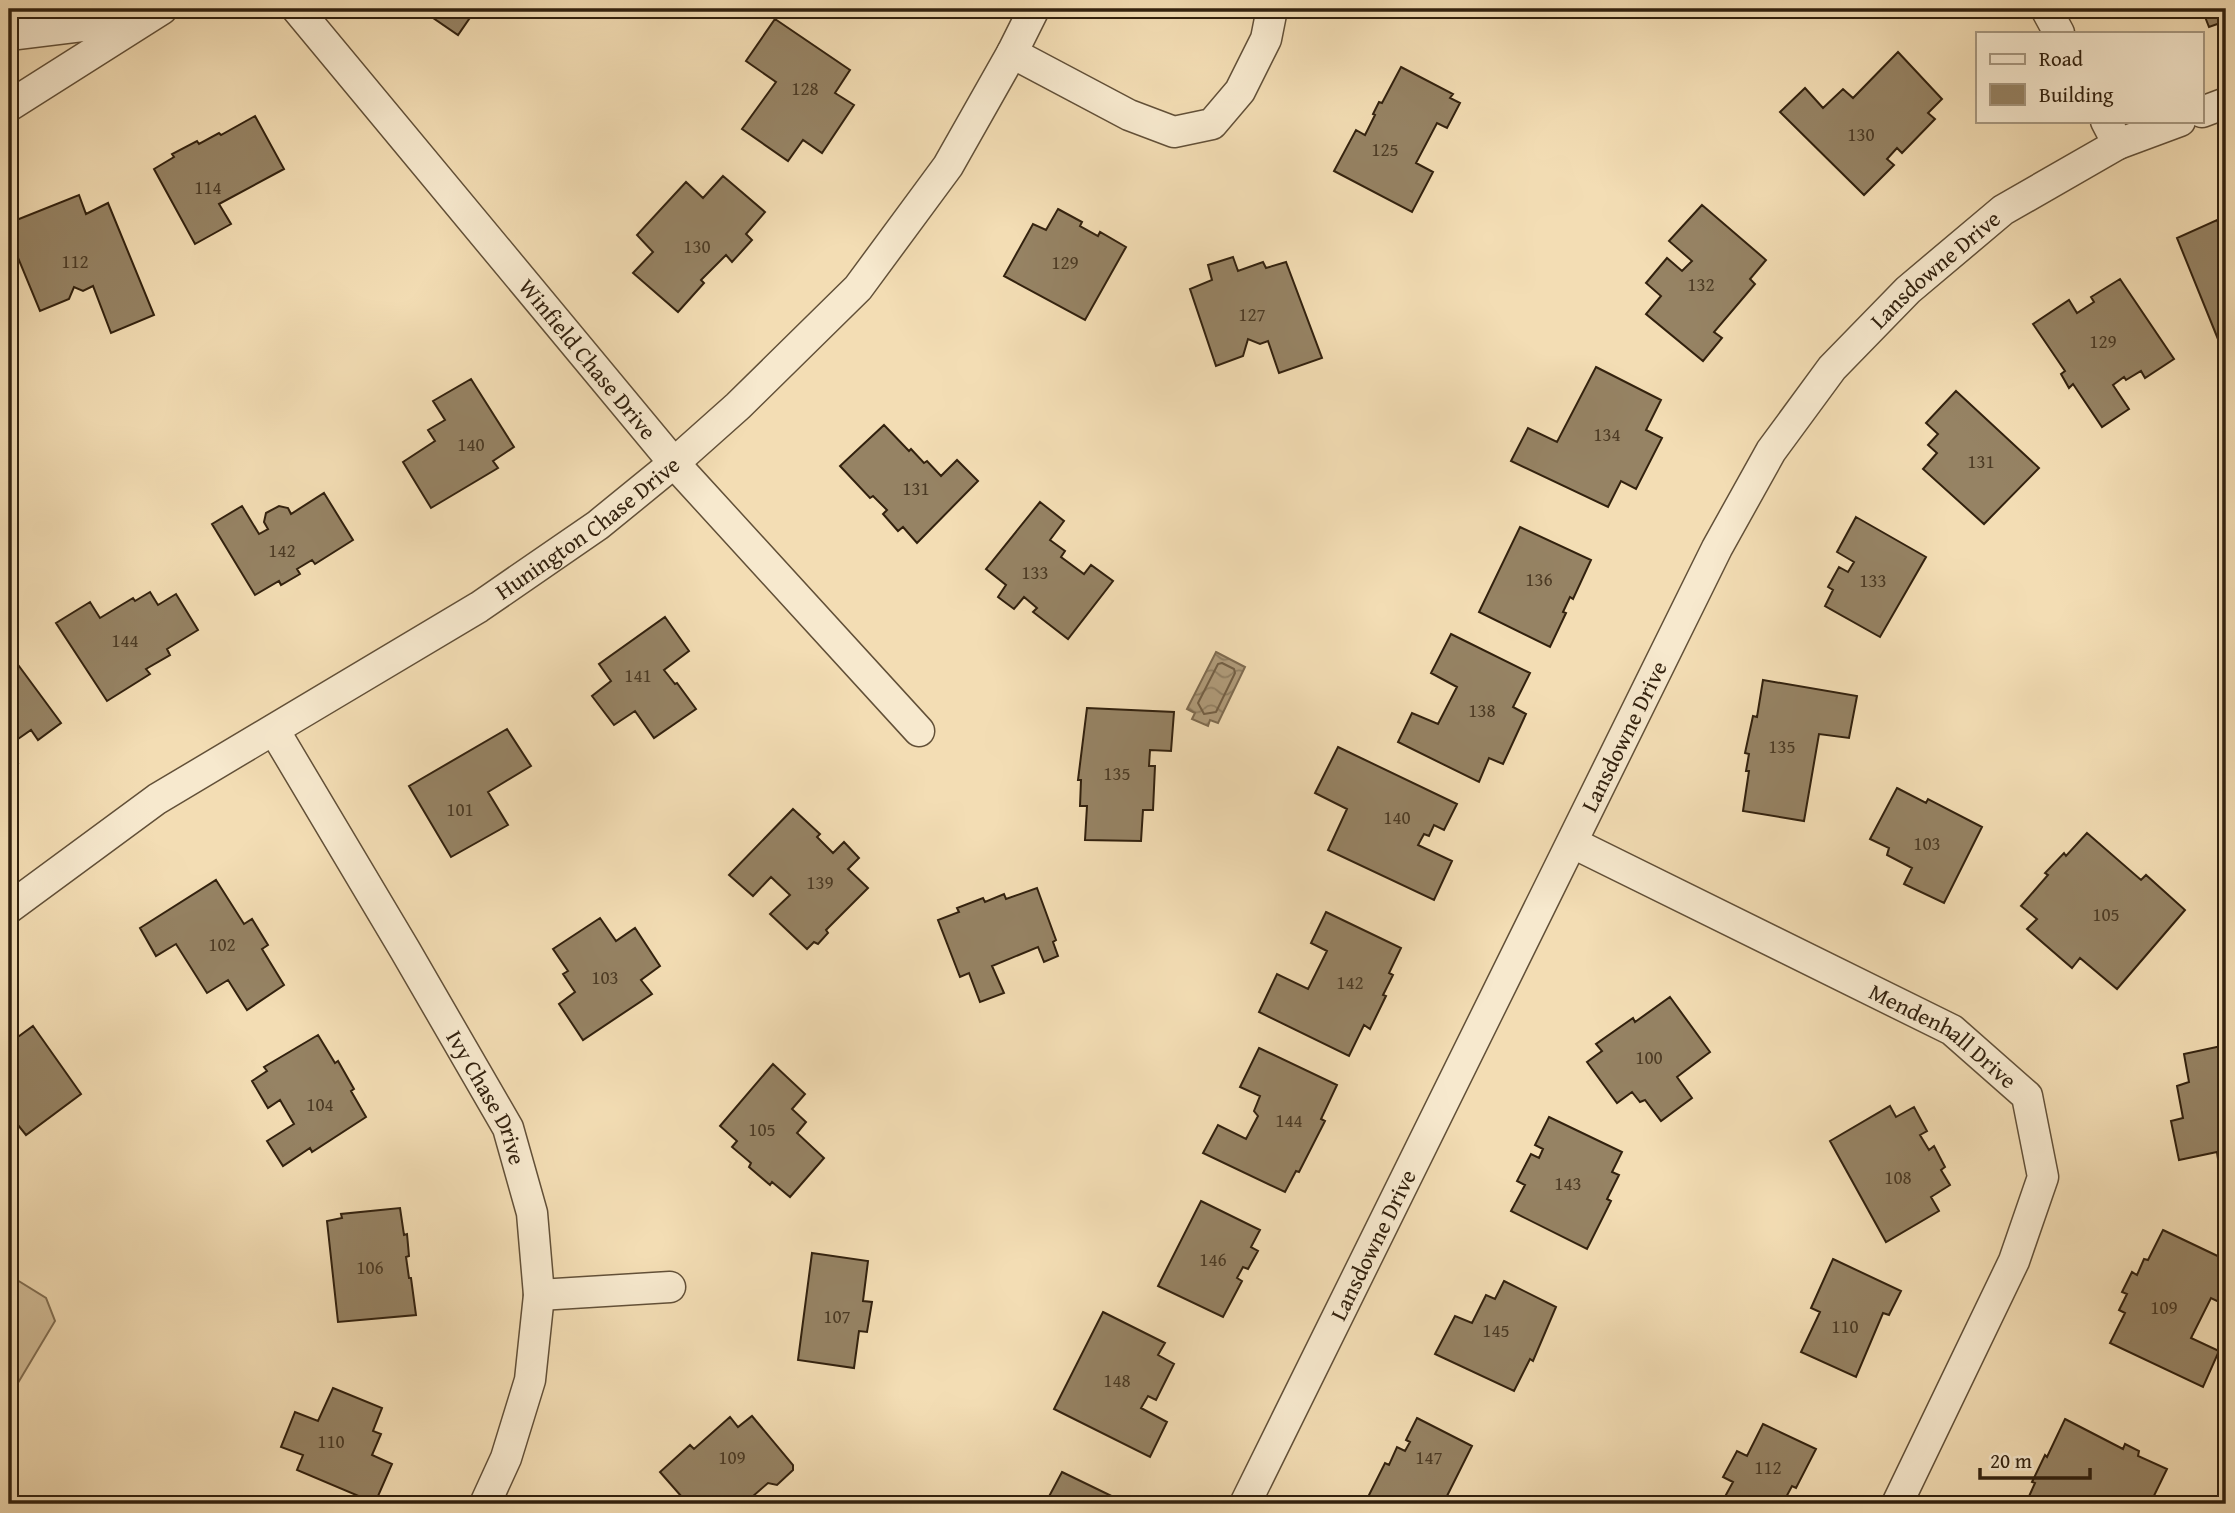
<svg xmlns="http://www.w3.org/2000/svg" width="2235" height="1513" font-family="'Gentium Book Plus',serif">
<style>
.grass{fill:#d2bd98;stroke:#826f53;stroke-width:2}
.water{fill:url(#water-waves);stroke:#7e6b50;stroke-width:2}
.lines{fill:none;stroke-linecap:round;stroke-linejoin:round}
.shore{stroke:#725f45;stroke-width:2}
.building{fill:#968364;stroke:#32210e;stroke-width:2}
.minor-casing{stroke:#625038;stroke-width:33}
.minor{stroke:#f7e9ce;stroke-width:30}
.labels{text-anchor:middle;stroke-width:7;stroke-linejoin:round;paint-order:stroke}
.number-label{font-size:19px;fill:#4b3a24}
.street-label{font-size:23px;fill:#32210e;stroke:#f7e9ce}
</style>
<defs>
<pattern id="water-waves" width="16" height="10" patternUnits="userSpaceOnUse" patternTransform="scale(1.75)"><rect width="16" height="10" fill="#b19d7c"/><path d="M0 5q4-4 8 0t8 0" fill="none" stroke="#918064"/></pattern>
</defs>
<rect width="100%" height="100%" fill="#f3ddb4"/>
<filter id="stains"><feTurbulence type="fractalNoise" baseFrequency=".00286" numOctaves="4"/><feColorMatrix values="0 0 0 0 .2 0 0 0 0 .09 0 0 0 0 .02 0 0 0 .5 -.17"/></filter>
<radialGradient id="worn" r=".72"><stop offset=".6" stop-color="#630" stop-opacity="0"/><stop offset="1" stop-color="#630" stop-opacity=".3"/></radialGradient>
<path class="grass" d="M 9,1275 L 46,1298 L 55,1321 L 9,1398 Z"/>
<path class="water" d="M 1216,652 L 1245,667 L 1218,723 L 1210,720 L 1208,726 L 1192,719 L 1195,713 L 1187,709 Z"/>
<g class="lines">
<path class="shore" d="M 1222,663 L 1234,669 L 1235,673 L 1216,712 L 1204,714 L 1198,703 L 1218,664 Z"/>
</g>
<path class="building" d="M 420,9 L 476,9 L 458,35 Z
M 2202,9 L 2226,9 L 2226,21 L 2209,27 Z
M 775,19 L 850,70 L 835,93 L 854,105 L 822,153 L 803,140 L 788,161 L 742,129 L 776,82 L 746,61 Z
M 1898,52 L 1942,99 L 1928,113 L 1935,119 L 1902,153 L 1897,148 L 1887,159 L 1894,165 L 1864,195 L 1780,112 L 1805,88 L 1823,108 L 1843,89 L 1853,98 Z
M 1401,67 L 1453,94 L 1450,98 L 1460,103 L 1447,128 L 1437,123 L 1416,163 L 1433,172 L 1412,212 L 1334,171 L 1356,130 L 1365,135 L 1375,115 L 1373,114 L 1379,102 L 1382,103 Z
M 255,116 L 284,169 L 219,204 L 231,224 L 195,244 L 154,169 L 174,157 L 172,154 L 197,141 L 199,144 L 219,133 L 221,135 Z
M 723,176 L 765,212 L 746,234 L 752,240 L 732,262 L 726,255 L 701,280 L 704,283 L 678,312 L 633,273 L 653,252 L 637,235 L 686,182 L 703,198 Z
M 79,195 L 86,214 L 108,203 L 154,315 L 111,333 L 93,286 L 83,291 L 74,287 L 69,299 L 40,311 L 9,236 L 9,223 Z
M 1702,205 L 1766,260 L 1750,279 L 1755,284 L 1714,332 L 1722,338 L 1703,361 L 1646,314 L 1661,296 L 1646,283 L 1667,258 L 1682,271 L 1692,261 L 1669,241 Z
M 1058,209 L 1082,222 L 1080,226 L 1098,236 L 1100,232 L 1126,247 L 1085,320 L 1004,276 L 1033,224 L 1046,230 Z
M 2217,220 L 2226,242 L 2226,347 L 2222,349 L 2177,238 Z
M 1233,257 L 1238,271 L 1263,262 L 1266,268 L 1286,262 L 1322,358 L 1279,373 L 1268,341 L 1260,344 L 1248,339 L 1243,356 L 1216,366 L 1190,289 L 1212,280 L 1208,265 Z
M 2120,279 L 2174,359 L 2145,378 L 2141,371 L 2126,380 L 2124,377 L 2113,385 L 2129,409 L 2102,427 L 2073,384 L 2069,388 L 2061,374 L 2065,371 L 2033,324 L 2069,300 L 2077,313 L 2094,302 L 2091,297 Z
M 1596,367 L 1661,400 L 1646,430 L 1662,438 L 1636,489 L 1621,481 L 1608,507 L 1511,461 L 1528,428 L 1557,442 Z
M 471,379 L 514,447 L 493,461 L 498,468 L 431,508 L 403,462 L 435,441 L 428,430 L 445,420 L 433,401 Z
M 1956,391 L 2039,468 L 1984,524 L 1923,469 L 1937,453 L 1928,445 L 1938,434 L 1926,423 Z
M 884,425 L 909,451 L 911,449 L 924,463 L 927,461 L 941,476 L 957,460 L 978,481 L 917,543 L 903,527 L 898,531 L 883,514 L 887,510 L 873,496 L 870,498 L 840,466 Z
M 324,493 L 353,540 L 315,564 L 312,560 L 297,569 L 300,574 L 281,585 L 279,581 L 255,595 L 212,524 L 242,506 L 259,534 L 268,529 L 264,522 L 266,513 L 279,506 L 288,508 L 291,514 Z
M 1040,502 L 1064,521 L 1050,540 L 1065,551 L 1061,557 L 1084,574 L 1091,565 L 1113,581 L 1068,639 L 1033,612 L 1037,608 L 1024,597 L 1014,609 L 998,597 L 1006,585 L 986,569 Z
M 1856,517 L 1926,557 L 1880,637 L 1825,606 L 1833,590 L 1828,587 L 1839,567 L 1848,572 L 1854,562 L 1837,552 Z
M 1520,527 L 1591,560 L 1573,599 L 1570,597 L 1563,612 L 1566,613 L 1550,647 L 1479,612 Z
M 150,592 L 158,605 L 176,594 L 198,630 L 167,649 L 170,655 L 146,669 L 150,674 L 107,701 L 56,623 L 90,602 L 100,618 L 133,598 L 135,601 Z
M 665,617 L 689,651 L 664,670 L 675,684 L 677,683 L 696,709 L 654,738 L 635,711 L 614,725 L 592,696 L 611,681 L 599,664 Z
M 1451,634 L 1530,673 L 1513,707 L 1526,714 L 1503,764 L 1489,758 L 1479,782 L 1398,742 L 1412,713 L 1438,724 L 1457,687 L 1431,673 Z
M 16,662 L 61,723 L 38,740 L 31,730 L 18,739 L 12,732 L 9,734 L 9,667 Z
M 1763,680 L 1857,696 L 1849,738 L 1819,734 L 1804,821 L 1743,811 L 1749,771 L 1746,771 L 1749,754 L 1745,753 L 1753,716 L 1757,717 Z
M 1087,708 L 1174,712 L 1171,751 L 1150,750 L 1149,766 L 1155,766 L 1153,810 L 1143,810 L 1141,841 L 1085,840 L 1087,806 L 1080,806 L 1081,780 L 1078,780 Z
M 507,729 L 531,766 L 488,792 L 508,825 L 451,857 L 409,786 Z
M 1338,747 L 1457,804 L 1444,830 L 1434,825 L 1429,836 L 1424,834 L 1418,845 L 1452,861 L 1434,900 L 1328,850 L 1347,809 L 1315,793 Z
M 9,750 L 18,763 L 9,770 Z
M 1897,788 L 1926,803 L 1928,799 L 1982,827 L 1944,903 L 1904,884 L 1912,868 L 1887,855 L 1889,848 L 1870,839 Z
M 793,809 L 820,834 L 817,837 L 833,853 L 844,842 L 859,858 L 848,869 L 868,888 L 826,930 L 828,933 L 818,944 L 814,942 L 807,949 L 770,914 L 790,895 L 771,877 L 753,896 L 729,875 Z
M 2087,833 L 2141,880 L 2146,875 L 2185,910 L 2117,989 L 2080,958 L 2072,968 L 2027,929 L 2037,919 L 2021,906 L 2048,875 L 2045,873 L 2064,853 L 2066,856 Z
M 216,880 L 244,924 L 252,919 L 268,945 L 262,949 L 284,985 L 247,1010 L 228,980 L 207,993 L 176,944 L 156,956 L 140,928 Z
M 1037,888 L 1056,940 L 1053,942 L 1058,956 L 1044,962 L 1038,947 L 992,966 L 1004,993 L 980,1002 L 969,973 L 960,977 L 938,920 L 959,912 L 957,908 L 983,898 L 985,902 L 1004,894 L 1006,899 Z
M 1326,912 L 1401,948 L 1389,973 L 1393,975 L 1383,995 L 1386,996 L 1370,1029 L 1364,1025 L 1349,1056 L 1259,1012 L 1277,974 L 1308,989 L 1327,951 L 1311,943 Z
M 600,918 L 616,941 L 635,928 L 660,966 L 641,980 L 652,994 L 583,1040 L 559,1004 L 575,992 L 563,974 L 568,971 L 553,949 Z
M 1670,997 L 1710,1052 L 1677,1077 L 1692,1098 L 1661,1121 L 1645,1100 L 1640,1102 L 1632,1092 L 1617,1103 L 1587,1062 L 1602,1051 L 1596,1044 L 1633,1018 L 1635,1022 Z
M 33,1026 L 81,1094 L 26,1135 L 9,1114 L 9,1040 L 11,1042 Z
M 318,1035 L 335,1063 L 338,1061 L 354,1089 L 351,1091 L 366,1117 L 312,1152 L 310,1148 L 283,1166 L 267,1141 L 294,1124 L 280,1100 L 268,1108 L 252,1081 L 267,1071 L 264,1067 Z
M 2226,1045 L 2226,1158 L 2218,1159 L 2217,1152 L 2179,1160 L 2171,1121 L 2183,1118 L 2177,1086 L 2189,1082 L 2184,1054 Z
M 1259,1048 L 1337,1085 L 1321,1119 L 1325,1121 L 1299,1172 L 1296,1171 L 1285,1192 L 1203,1153 L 1218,1125 L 1246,1139 L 1258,1116 L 1254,1111 L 1260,1096 L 1240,1087 Z
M 773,1064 L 805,1094 L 792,1109 L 806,1122 L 797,1133 L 824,1158 L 790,1197 L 772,1182 L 770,1185 L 749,1167 L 751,1163 L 732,1147 L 737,1141 L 720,1126 Z
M 1890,1106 L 1896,1117 L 1914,1107 L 1927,1131 L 1920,1135 L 1929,1150 L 1934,1146 L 1945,1167 L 1941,1170 L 1950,1185 L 1931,1197 L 1939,1211 L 1886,1242 L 1830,1141 Z
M 1549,1117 L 1622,1152 L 1612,1172 L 1619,1175 L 1607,1199 L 1611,1201 L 1587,1249 L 1511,1211 L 1525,1185 L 1517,1181 L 1531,1154 L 1539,1158 L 1543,1149 L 1535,1145 Z
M 1201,1201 L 1260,1230 L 1251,1247 L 1258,1251 L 1248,1269 L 1243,1267 L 1237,1278 L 1242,1281 L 1223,1317 L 1158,1286 Z
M 400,1208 L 404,1235 L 407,1234 L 409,1256 L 406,1257 L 409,1278 L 411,1278 L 416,1315 L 338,1322 L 327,1221 L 342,1218 L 341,1214 Z
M 2163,1230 L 2226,1260 L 2226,1291 L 2221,1303 L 2211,1298 L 2191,1338 L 2219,1351 L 2203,1387 L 2110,1343 L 2125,1313 L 2119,1310 L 2127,1294 L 2122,1292 L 2132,1272 L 2137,1275 L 2144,1259 L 2148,1260 Z
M 812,1253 L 868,1261 L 863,1301 L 872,1302 L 867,1332 L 859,1331 L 854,1368 L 798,1360 Z
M 1833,1259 L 1901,1291 L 1889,1315 L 1883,1313 L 1856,1377 L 1801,1352 L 1820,1312 L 1811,1308 Z
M 1504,1281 L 1556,1307 L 1533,1361 L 1530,1359 L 1514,1391 L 1435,1354 L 1455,1316 L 1472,1323 L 1486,1295 L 1495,1299 Z
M 1103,1312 L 1165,1343 L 1158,1355 L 1174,1364 L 1156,1400 L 1148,1396 L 1141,1408 L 1167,1422 L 1150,1457 L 1054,1409 Z
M 333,1388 L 382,1408 L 373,1431 L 381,1434 L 372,1455 L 392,1464 L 375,1503 L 297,1470 L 303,1455 L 281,1447 L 295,1412 L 318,1421 Z
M 752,1416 L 793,1465 L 793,1470 L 777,1485 L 768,1483 L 744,1504 L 688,1504 L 660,1472 L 690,1445 L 694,1449 L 730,1417 L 738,1427 Z
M 1417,1418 L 1472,1446 L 1443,1504 L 1383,1504 L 1368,1497 L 1385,1463 L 1389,1465 L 1397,1447 L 1405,1451 L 1410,1442 L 1406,1440 Z
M 2065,1419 L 2123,1449 L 2125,1444 L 2139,1451 L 2138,1456 L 2167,1469 L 2150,1504 L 2026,1503 L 2035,1483 L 2032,1482 L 2045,1455 L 2047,1457 Z
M 1763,1424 L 1816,1449 L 1796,1488 L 1792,1486 L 1784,1501 L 1787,1504 L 1721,1504 L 1733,1482 L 1723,1477 L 1737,1451 L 1747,1456 Z
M 1062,1472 L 1122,1501 L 1121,1504 L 1045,1504 Z"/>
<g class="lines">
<defs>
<g id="minor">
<path id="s1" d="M 297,9 L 674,463 L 919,731"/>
<path d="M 2046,9 L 2059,33"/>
<path d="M 9,35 L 139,19"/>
<path d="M 1012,53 L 1129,115 L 1174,132 L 1212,124 L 1240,91 L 1266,39 L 1272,9"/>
<path d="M 9,106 L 162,9"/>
<path d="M 2202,112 L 2226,103"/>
<path d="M 2106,121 L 2118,144"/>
<path id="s2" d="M 274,730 L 405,950 L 508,1128 L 532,1213 L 539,1295 L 530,1380 L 506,1458 L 485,1504"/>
<path id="s3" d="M 1573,843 L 1952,1030 L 2027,1096 L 2043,1177 L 2014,1261 L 1897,1504"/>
<path id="s4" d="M 9,908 L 157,799 L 479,607 L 598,525 L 674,463 L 738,406 L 858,288 L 948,166 L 1012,53 L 1034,9"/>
<path d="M 539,1295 L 670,1287"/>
<path id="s5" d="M 1245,1504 L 1717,548 L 1771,451 L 1832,368 L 1908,290 L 2003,210 L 2118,144 L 2180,121"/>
</g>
</defs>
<use href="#minor" class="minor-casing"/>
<use href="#minor" class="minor"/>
</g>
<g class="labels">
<g class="number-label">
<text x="805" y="95">128</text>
<text x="1861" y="141">130</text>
<text x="1385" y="156">125</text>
<text x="208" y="194">114</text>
<text x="697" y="253">130</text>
<text x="75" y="268">112</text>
<text x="1065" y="269">129</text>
<text x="1701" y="291">132</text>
<text x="1252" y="321">127</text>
<text x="2103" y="348">129</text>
<text x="1607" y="441">134</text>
<text x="471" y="451">140</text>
<text x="1981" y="468">131</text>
<text x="916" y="495">131</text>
<text x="282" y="557">142</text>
<text x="1035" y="579">133</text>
<text x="1539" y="586">136</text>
<text x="1873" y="587">133</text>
<text x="125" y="647">144</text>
<text x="638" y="682">141</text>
<text x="1482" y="717">138</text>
<text x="1782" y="753">135</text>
<text x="1117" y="780">135</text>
<text x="460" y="816">101</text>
<text x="1397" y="824">140</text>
<text x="1927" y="850">103</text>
<text x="820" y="889">139</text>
<text x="2106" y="921">105</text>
<text x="222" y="951">102</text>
<text x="605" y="984">103</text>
<text x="1350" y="989">142</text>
<text x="1649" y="1064">100</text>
<text x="320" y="1111">104</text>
<text x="1289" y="1127">144</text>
<text x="762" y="1136">105</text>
<text x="1898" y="1184">108</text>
<text x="1568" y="1190">143</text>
<text x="1213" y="1266">146</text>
<text x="370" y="1274">106</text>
<text x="2164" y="1314">109</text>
<text x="837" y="1323">107</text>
<text x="1845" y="1333">110</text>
<text x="1496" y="1337">145</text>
<text x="1117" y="1387">148</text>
<text x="331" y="1448">110</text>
<text x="732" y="1464">109</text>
<text x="1429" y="1464">147</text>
<text x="1768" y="1474">112</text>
</g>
<g class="street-label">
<text dy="8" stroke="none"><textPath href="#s5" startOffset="1423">Lansdowne Drive</textPath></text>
<text dy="8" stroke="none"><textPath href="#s1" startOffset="455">Winfield Chase Drive</textPath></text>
<text dy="8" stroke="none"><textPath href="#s4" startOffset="693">Hunington Chase Drive</textPath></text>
<text dy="8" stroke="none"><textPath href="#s5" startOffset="856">Lansdowne Drive</textPath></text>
<text dy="8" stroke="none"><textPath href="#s3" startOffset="418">Mendenhall Drive</textPath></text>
<text dy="8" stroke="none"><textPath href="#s2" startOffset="425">Ivy Chase Drive</textPath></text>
<text dy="8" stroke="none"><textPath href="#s5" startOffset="289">Lansdowne Drive</textPath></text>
</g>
</g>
<rect width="2235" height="1513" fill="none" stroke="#f3ddb4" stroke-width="35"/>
<rect x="10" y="10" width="2214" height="1492" fill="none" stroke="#32210e" stroke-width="3.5"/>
<rect x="18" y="18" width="2200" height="1478" fill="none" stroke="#32210e" stroke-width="2"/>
<rect x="1976" y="32" width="228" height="91" fill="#f7e9ce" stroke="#a89981" stroke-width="2"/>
<rect x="1990" y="54" width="35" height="10" fill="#f7e9ce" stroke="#a89981" stroke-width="2"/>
<text x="2039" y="66" font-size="21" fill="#32210e">Road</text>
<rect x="1990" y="84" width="35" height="21" fill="#968364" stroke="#a89981" stroke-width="2"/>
<text x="2039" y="102" font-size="21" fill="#32210e">Building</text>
<path d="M1980 1468v10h110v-10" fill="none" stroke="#32210e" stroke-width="3.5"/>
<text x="1990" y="1468" font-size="21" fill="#32210e" stroke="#f7e9ce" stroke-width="5" paint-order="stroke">20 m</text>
<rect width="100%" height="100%" filter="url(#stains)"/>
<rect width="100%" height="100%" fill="url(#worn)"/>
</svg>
